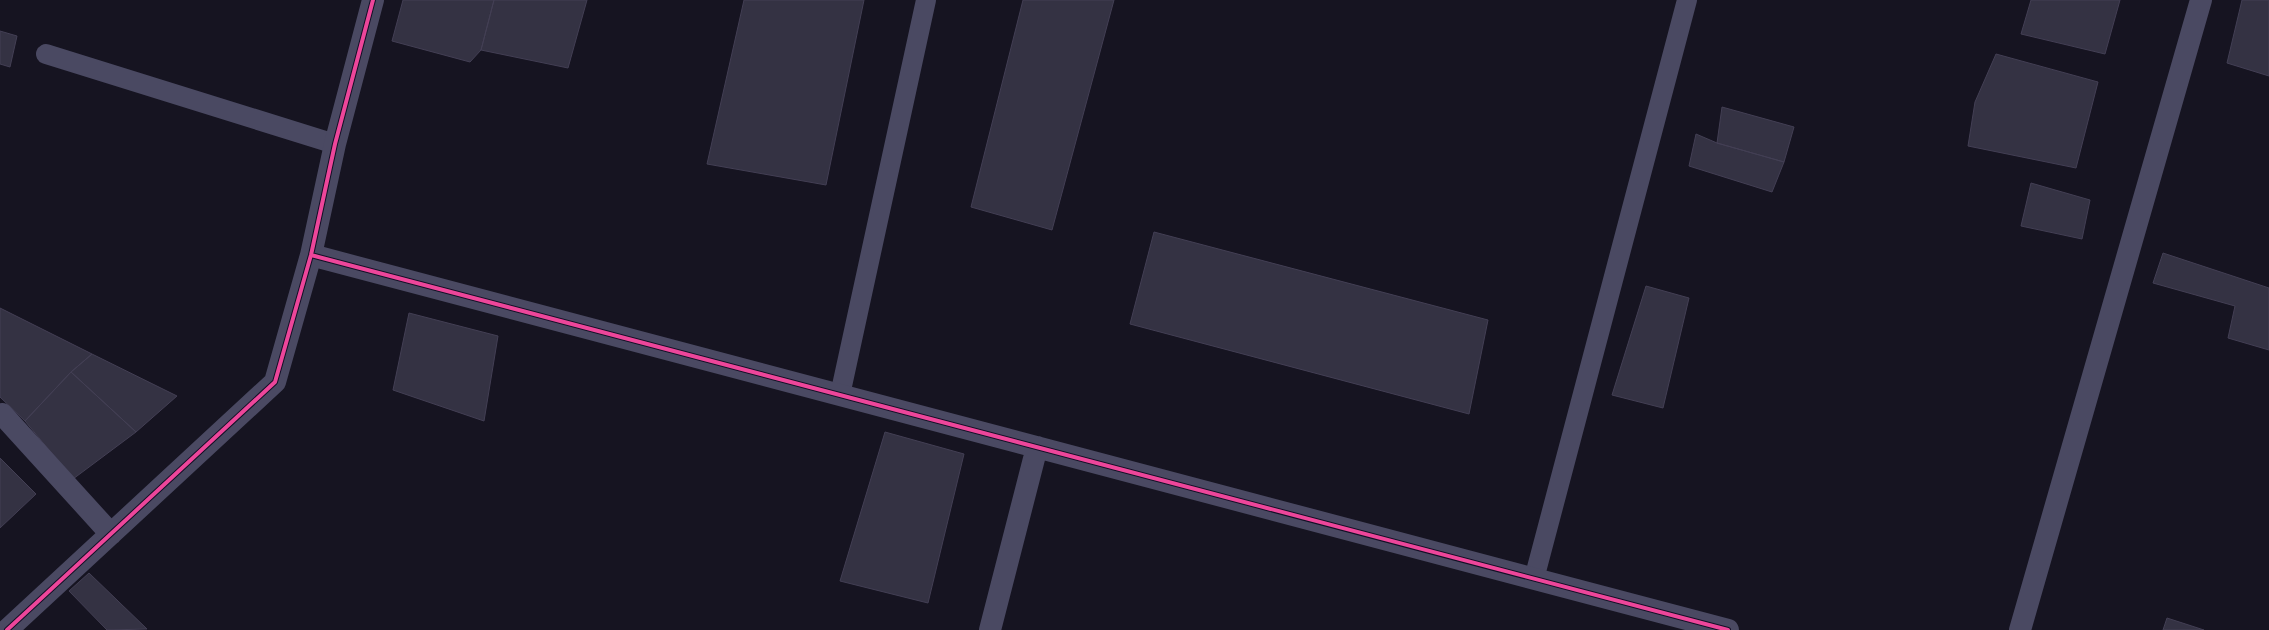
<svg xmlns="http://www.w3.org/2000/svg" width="2269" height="630" font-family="'Roboto Condensed',sans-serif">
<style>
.building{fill:#343243;stroke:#433f54}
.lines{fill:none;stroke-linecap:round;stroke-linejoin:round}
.lane{stroke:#4a4962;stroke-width:20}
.street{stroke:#4a4962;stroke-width:22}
.cycleway-casing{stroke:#130f26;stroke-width:6}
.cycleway{stroke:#ed469a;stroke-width:4}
</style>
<rect width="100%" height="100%" fill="#161421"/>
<path class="building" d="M 403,0 L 494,0 L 481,50 L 470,62 L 392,41 Z
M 494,0 L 587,0 L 568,68 L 481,50 Z
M 744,0 L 864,0 L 826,185 L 707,164 Z
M 1023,0 L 1114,0 L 1052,230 L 971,207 Z
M 2031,0 L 2120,0 L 2105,54 L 2021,34 Z
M 2242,0 L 2269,0 L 2269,76 L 2227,63 Z
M 0,31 L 17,36 L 10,67 L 0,64 Z
M 1996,54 L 2098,82 L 2076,168 L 1968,146 L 1975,102 Z
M 1722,107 L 1794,127 L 1784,162 L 1717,143 Z
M 1696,134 L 1717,143 L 1784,162 L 1772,192 L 1689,166 Z
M 2031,183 L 2090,200 L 2082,239 L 2021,226 Z
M 1154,232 L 1488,320 L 1469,414 L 1130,324 Z
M 2163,253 L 2269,288 L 2269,350 L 2228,338 L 2235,306 L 2153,283 Z
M 1646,286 L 1689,298 L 1663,408 L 1612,395 Z
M 0,308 L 92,354 L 71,372 L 25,421 L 0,397 Z
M 409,313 L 498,336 L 484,421 L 393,390 Z
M 92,354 L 177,396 L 136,432 L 71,372 Z
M 71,372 L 136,432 L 73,479 L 25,421 Z
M 885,432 L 964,454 L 928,603 L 840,581 Z
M 0,458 L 36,494 L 0,528 Z
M 89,573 L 147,629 L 107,630 L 69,591 Z
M 2167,618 L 2204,630 L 2163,630 Z"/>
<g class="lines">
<path class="lane" d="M 46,54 L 335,144
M 840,395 L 926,0
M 1534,579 L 1687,0"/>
<path class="street" d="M 311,255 L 1728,630
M 2,414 L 111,534
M 7,630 L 275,382 L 311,255 L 335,144 L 373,0
M 990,630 L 1037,447
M 2020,630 L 2201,0"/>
<defs>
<path id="cycleway" d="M 311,255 L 1728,630
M 7,630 L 275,382 L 311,255 L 335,144 L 373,0"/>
</defs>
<use href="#cycleway" class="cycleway-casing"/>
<use href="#cycleway" class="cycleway"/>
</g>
</svg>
